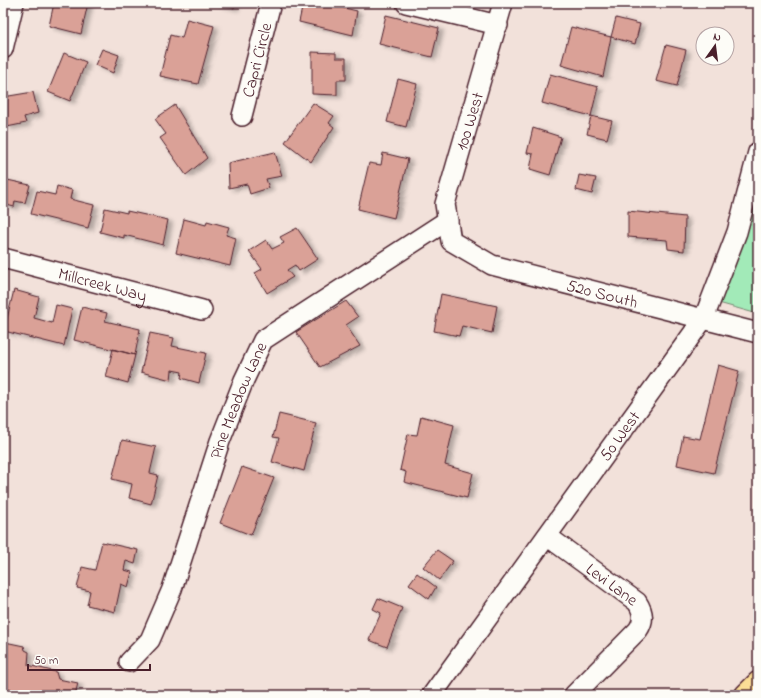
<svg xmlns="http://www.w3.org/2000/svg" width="761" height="698" font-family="'Indie Flower',sans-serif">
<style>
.green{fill:#a2eab8;stroke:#768472}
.building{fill:#daa197;stroke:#4a1f2b;filter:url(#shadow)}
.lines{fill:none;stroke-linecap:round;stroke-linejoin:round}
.minor-casing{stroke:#4a1f2b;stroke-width:22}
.trunk-casing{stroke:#4a1f2b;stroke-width:25}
.minor{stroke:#fdfcf7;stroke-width:19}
.trunk{stroke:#fcde96;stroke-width:22}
.labels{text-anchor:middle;stroke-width:3.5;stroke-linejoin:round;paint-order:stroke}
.street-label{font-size:17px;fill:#4a1f2b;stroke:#fdfcf7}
</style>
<defs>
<filter id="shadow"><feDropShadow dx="4.5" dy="2.5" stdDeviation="2" flood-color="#0004"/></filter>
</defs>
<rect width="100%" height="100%" fill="#f2e1da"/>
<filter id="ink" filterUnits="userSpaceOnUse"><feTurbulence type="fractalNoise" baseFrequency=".025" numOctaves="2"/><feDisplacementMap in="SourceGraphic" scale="8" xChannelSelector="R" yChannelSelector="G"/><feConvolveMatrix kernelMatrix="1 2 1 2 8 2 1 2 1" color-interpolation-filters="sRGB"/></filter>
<g filter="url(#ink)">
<path class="green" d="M 758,159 L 758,314 L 715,302 Z"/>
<path class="building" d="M 54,3 L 88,3 L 81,34 L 49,26 Z
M 216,3 L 235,3 L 234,8 Z
M 303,3 L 324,3 L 357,11 L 353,35 L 299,22 Z
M 386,15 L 439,28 L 432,57 L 379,44 Z
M 616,18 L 640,24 L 635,44 L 611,37 Z
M 187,19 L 214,26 L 198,84 L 160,76 L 170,35 L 182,38 Z
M 571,27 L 611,37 L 603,77 L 561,65 Z
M 666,45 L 686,50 L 677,86 L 656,81 Z
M 102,49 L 119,55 L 113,73 L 95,65 Z
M 312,52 L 336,53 L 336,58 L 346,58 L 346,80 L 337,80 L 337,95 L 312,94 Z
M 64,53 L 86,62 L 70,101 L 48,92 Z
M 550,74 L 598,87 L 591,116 L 542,103 Z
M 398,79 L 417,84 L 406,127 L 387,122 Z
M 33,92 L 38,113 L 24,117 L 26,123 L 7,127 L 6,121 L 3,121 L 3,97 Z
M 313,103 L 334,116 L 329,123 L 334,127 L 311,162 L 285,142 Z
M 175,105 L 207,158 L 186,175 L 160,138 L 166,134 L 155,119 Z
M 591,116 L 612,121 L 607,139 L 587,134 Z
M 533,128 L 561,137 L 550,175 L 530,169 L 533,154 L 527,153 Z
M 275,152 L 282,176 L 266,179 L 269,188 L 250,194 L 247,184 L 229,188 L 228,163 Z
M 383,153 L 408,159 L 394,218 L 358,209 L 369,163 L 381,165 Z
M 579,175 L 596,178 L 592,194 L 576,190 Z
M 3,179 L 30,185 L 25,203 L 15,201 L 14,207 L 3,204 Z
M 57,186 L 72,190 L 70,199 L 94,205 L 88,228 L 31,214 L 37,191 L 55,195 Z
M 105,208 L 127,213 L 127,211 L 168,220 L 163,245 L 124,235 L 124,238 L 100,232 Z
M 628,211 L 685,217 L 684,251 L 668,249 L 667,240 L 628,237 Z
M 184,219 L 206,225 L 207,221 L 229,227 L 226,235 L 236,238 L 230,266 L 176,253 Z
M 297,228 L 318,259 L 299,271 L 295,265 L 287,270 L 293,277 L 267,293 L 255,273 L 262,269 L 249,251 L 266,240 L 272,249 L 284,243 L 280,237 Z
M 14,290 L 39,297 L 34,318 L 52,323 L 56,305 L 72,309 L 64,346 L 4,331 Z
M 441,294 L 497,306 L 492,333 L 462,326 L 459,336 L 434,331 Z
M 346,301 L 358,317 L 346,325 L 360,346 L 320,367 L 296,332 Z
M 82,307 L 107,313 L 105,321 L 140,329 L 135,355 L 74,340 Z
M 150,333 L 174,338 L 172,346 L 206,353 L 199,383 L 181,378 L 182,372 L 172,370 L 171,380 L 141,372 Z
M 113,349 L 135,355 L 128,383 L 106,377 Z
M 718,365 L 739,371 L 714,473 L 677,465 L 683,436 L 700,439 Z
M 279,414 L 316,423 L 304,471 L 272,462 L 279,438 L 273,437 Z
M 421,416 L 454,425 L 445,465 L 473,473 L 467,498 L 404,482 L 406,472 L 400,470 L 408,434 L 417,435 Z
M 122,440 L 156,447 L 150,473 L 158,475 L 151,504 L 129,498 L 132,484 L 112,479 Z
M 242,467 L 274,478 L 251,535 L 220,523 Z
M 102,542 L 138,550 L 135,564 L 126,561 L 124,570 L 132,572 L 128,587 L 121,584 L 115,612 L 87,605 L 90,591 L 77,588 L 82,567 L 95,570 Z
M 437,550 L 453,561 L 439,580 L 423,567 Z
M 417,573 L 436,587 L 429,599 L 409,584 Z
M 378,598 L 402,608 L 387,647 L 369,640 L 381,613 L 373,609 Z
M 5,642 L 24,646 L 25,650 L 29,652 L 28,665 L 56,672 L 58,679 L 78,683 L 75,695 L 29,695 L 3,688 L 3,650 Z"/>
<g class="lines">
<defs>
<g id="minor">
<path d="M 406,3 L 498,25"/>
<path id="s1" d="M 503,3 L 445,204 L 451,241 L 492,265 L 758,333"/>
<path d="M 3,49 L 14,3"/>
<path id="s2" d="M 242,116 L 271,3"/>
<path id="s3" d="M 3,258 L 202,310"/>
<path id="s4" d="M 547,536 L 637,602 C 643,611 645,620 638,630 L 574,695"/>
<path id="s5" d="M 129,662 L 150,640 L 172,589 L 220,441 L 244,380 L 263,340 L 448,220"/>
<path id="s6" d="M 432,695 L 704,318 L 737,232 L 758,152"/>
</g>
<path id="trunk" d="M 746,695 L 758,683"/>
</defs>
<use href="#minor" class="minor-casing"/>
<use href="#trunk" class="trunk-casing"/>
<use href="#minor" class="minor"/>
<use href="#trunk" class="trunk"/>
</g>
</g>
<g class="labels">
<g class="street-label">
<text dy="6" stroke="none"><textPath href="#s2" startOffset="58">Capri Circle</textPath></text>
<text transform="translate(469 121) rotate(-73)" y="6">100 West</text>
<text dy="6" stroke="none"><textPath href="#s3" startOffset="103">Millcreek Way</textPath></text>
<text dy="6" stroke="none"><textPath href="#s1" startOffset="408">520 South</textPath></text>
<text dy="6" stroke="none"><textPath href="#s5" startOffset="286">Pine Meadow Lane</textPath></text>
<text dy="6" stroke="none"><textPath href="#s6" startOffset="320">50 West</textPath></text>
<text dy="6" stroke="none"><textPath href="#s4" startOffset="81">Levi Lane</textPath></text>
</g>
</g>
<rect width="761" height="698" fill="none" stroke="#fdfcf7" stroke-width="16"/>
<rect x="8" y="8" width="745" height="682" fill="none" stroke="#4a1f2b" stroke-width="1.5" filter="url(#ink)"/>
<g transform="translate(715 46) rotate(14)"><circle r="19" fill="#fdfcf7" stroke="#b5a4a5"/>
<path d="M0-3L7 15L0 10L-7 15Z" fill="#4a1f2b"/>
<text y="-6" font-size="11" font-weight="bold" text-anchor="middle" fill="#4a1f2b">N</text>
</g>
<path d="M28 664v6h122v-6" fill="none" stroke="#4a1f2b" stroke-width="2"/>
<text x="34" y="664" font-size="12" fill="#4a1f2b" stroke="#fdfcf7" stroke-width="3" paint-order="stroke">50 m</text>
</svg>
